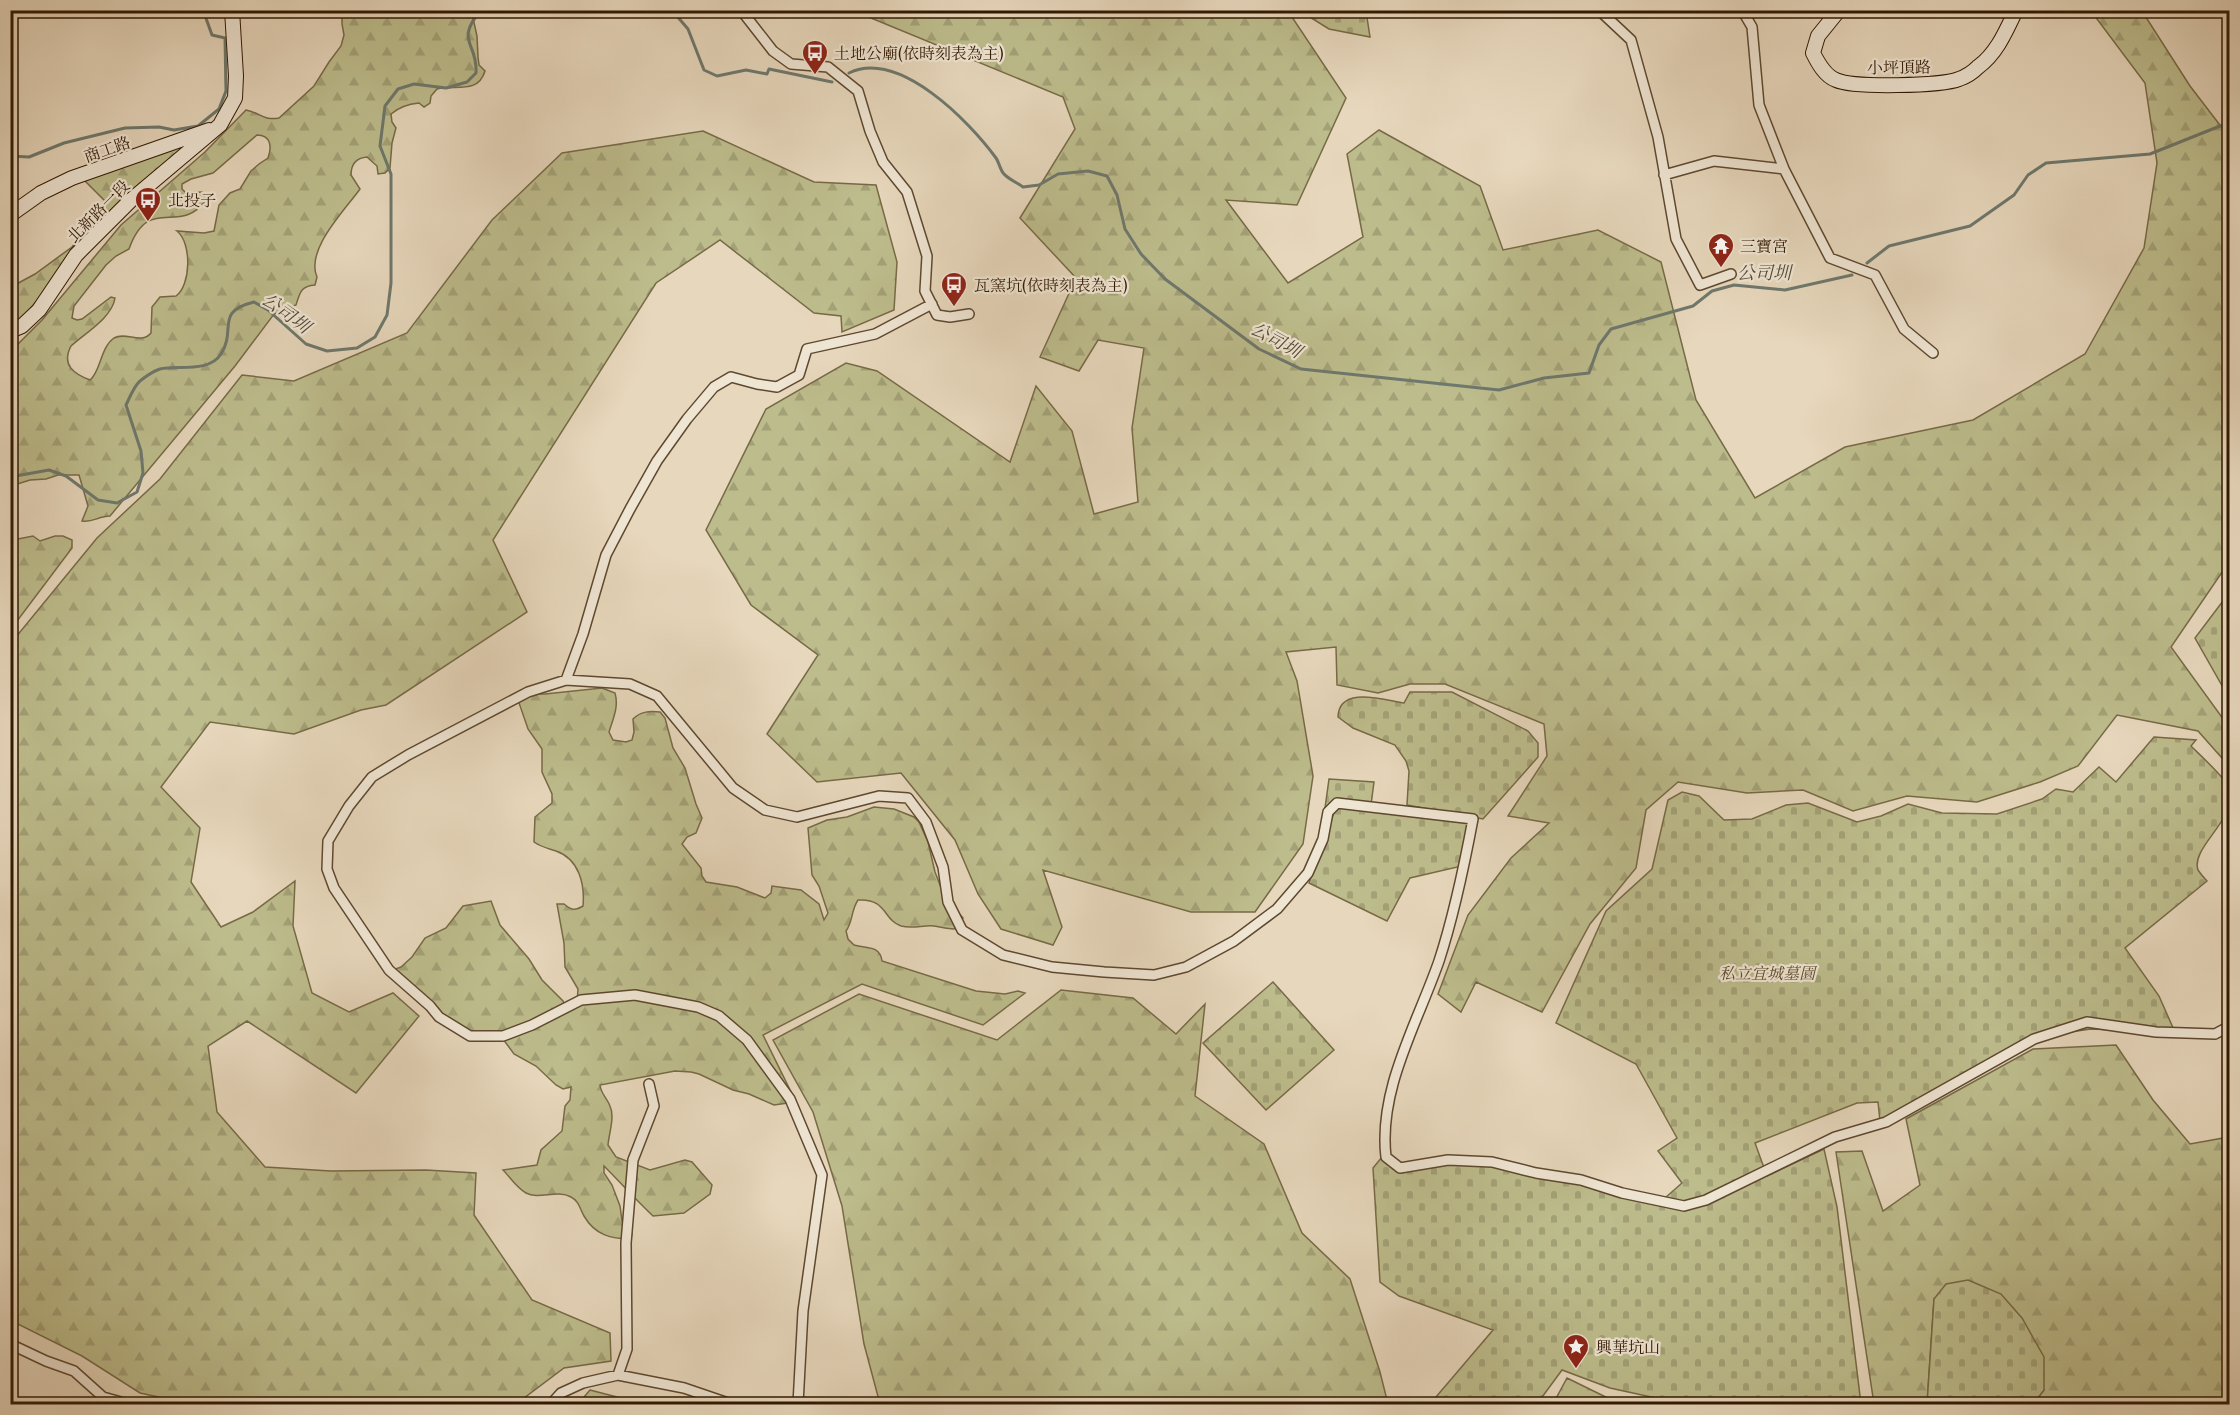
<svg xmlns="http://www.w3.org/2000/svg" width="2240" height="1415" font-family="'Libre Caslon Text','Noto Serif TC',serif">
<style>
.forest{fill:url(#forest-firs);stroke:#776a46;stroke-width:1.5;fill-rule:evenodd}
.cemetery{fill:url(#cemetery-stones);stroke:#776a46;stroke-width:1.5}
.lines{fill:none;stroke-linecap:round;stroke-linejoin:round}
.stream{stroke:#6e786d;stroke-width:3}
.street-casing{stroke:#5e482f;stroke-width:12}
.secondary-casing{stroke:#311800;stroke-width:16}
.street{stroke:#efe5d3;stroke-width:9}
.secondary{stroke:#efe5d3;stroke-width:14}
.labels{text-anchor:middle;stroke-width:4.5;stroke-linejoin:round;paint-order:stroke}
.poi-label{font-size:16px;fill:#311800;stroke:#efe5d3;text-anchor:start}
.street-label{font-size:16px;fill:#311800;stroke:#efe5d3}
.park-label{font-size:16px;font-style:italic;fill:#5b492a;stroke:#efe5d3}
.water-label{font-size:18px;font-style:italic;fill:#504836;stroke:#efe5d3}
</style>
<defs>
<pattern id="forest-firs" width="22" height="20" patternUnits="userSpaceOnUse" patternTransform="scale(1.5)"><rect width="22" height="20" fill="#bdbc8c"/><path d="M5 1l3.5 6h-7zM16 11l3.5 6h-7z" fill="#a3a177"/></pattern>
<pattern id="cemetery-stones" width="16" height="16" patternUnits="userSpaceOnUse" patternTransform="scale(1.5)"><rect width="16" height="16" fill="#bdbc8c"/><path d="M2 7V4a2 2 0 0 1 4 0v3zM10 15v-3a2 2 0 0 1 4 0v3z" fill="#a3a177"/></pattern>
</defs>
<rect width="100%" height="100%" fill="#e7d7bc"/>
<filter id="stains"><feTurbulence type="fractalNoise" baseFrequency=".00333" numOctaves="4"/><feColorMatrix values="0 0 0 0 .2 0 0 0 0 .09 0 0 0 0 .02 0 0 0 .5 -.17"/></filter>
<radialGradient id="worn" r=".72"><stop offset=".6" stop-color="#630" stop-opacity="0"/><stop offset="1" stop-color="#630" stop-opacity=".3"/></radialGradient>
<path class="forest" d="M 342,11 L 474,11 L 473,18 L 477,36 L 478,57 L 479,65 L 485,71 C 478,95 454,84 437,89 L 431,96 L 430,103 L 424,107 L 419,103 C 409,104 399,107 391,114 L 392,122 L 396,128 L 392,143 L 390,168 L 385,173 L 378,174 L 377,166 L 367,157 C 356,158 351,165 351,175 L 360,189 C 345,210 305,250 317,277 L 315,285 C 301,286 300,292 296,305 L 274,314 L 235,366 L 110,516 C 99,516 92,523 82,521 L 88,506 L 79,475 L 58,475 L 46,479 L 30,480 L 11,486 L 11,351 L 42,320 L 121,225 L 205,152 L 246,110 C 259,112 263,121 279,118 L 314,86 L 329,62 L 341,46 L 344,35 L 342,24 ZM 257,135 C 271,135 272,147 268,158 L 259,164 L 251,171 L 240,189 L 230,193 L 219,205 L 214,231 L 204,233 L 177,231 C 192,243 191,285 176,296 L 160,297 L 152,307 L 151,333 C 141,345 126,331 114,338 C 100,348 101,371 90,380 C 74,374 61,365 71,346 C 85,333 112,318 115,298 L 111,297 L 82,319 L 77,320 L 72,318 L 74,306 L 106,265 L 116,256 L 129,249 C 149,193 179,237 206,200 L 202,192 L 186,193 L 182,189 L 182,184 L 191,179 L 213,173 Z
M 854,11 L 1288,11 L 1346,98 L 1297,205 L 1226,200 L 1288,283 L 1363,237 L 1347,154 L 1379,130 L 1480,186 L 1503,250 L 1598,230 L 1661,262 L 1696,400 L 1755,498 L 1845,447 L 1973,420 L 2085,354 L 2144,248 L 2157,163 L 2145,83 L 2091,11 L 2142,11 L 2190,86 L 2226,133 L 2229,129 L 2229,562 L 2171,647 L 2229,727 L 2229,766 L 2198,731 L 2117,715 L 2078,766 L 2040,782 L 1977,802 L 1907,796 L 1853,811 L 1803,790 L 1747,793 L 1678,782 L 1646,810 L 1636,868 L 1590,924 L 1542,1012 L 1476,982 L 1461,1012 L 1438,994 L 1468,915 L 1511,858 L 1549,823 L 1508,816 L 1547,756 L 1544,724 L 1445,684 L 1410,684 L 1378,693 L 1337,685 L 1336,647 L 1286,652 L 1297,681 L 1313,776 L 1303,844 L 1255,912 L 1191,912 L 1043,870 L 1062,927 L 1053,945 L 1001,929 L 978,894 L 955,840 L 901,773 L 817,782 L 767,734 L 818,655 L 751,605 L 706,530 L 766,409 L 846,363 L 877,371 L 1010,462 L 1036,386 L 1072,431 L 1094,514 L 1138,502 L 1132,428 L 1144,348 L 1098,340 L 1079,371 L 1040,357 L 1076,278 L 1020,218 L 1075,129 L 1063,97 Z
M 217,124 L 106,217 L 15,327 L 11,328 L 11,287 L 35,274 L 72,247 L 107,203 L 82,178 Z
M 703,131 L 814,182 L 876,185 L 897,262 L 894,310 L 842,332 L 841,316 L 814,313 L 720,240 L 656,283 L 493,540 L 527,612 L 386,705 L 361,710 L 294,734 L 210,722 L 161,787 L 200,828 L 191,882 L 221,927 L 253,912 L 295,881 L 293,926 L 312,993 L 349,1012 L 393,993 L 419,1016 L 356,1093 L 247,1021 L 208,1046 L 217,1112 L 265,1167 L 331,1171 L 426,1170 L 476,1173 L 474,1215 L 532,1300 L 610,1333 L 611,1361 L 564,1368 L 516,1404 L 191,1404 L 140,1393 L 82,1356 L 16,1323 L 11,1325 L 11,643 L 97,538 L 160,479 L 242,375 L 294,381 L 407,333 L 492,220 L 562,153 Z
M 33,536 L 40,541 L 55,536 L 63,536 L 72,540 L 72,548 L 11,629 L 11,538 L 18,539 Z
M 602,688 L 615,693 C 619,707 613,719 609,732 L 613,740 L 626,742 L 632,740 L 634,732 L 633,719 C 641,711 650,711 660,712 L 665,718 L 673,748 L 685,768 L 696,804 L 702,818 L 696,833 L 687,837 L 682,844 L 701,868 L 702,876 L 706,882 L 737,887 L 765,898 L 771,893 L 772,886 L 801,890 L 819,904 L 824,920 L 828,913 L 819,886 L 812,875 L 808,828 L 827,820 L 847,817 L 874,807 L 894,809 L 914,817 L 919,822 L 928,842 L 935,872 L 946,900 L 963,918 L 960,925 L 954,929 C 947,929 941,927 934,926 C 923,925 913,929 901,926 C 883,920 887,898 858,900 C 851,910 853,922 846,931 L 848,939 L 854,945 C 867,949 880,945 882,961 L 976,991 L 1005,994 L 1018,991 L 1025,993 L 983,1025 L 862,984 L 763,1035 L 796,1102 L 774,1105 L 749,1094 L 733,1090 L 699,1074 L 691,1072 L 675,1071 L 600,1085 C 601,1094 607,1098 610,1106 C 615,1117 609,1133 608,1145 L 616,1157 L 650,1170 L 685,1160 L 692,1162 L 712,1185 L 710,1194 L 684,1213 L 653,1216 C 636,1200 621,1183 604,1166 L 604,1173 L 612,1185 L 620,1206 L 622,1221 L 632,1233 L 631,1239 C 611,1239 595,1235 584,1216 C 580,1209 579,1201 571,1197 C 557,1189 539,1200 526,1193 C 517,1188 510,1177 503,1170 L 537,1165 L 541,1150 L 562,1131 L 565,1106 L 570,1100 L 571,1087 L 563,1089 L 556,1085 L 536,1066 L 514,1054 L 500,1035 L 462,1034 L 393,970 L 401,967 L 412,957 L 425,938 L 446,928 L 463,906 L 491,901 L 500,925 L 529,959 L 542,980 L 563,1001 L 566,1008 L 573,1009 L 577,1003 L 578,989 L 565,967 L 564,943 L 557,904 L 564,904 C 571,910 575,911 583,906 C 585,884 579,859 556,851 C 547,848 541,847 534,842 L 535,817 L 552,803 L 552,794 L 542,772 L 542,749 L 528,729 L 518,700 L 530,694 L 545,694 Z
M 1061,990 L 1133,998 L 1176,1034 L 1205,1004 L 1195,1096 L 1264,1144 L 1302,1233 L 1350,1279 L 1380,1372 L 1388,1404 L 880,1404 L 864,1344 L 842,1206 L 813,1112 L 773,1040 L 859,994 L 997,1040 Z
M 2116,1045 L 2153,1100 L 2190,1144 L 2229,1137 L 2229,1404 L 2033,1404 L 2044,1390 L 1934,1299 L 1927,1404 L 1874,1404 L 1836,1152 L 1862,1151 L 1883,1211 L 1920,1185 L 1906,1119 L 2033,1049 Z
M 1567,1378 L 1620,1404 L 1553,1404 Z
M 590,1390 L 644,1404 L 578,1404 Z"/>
<path class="cemetery" d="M 1300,11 L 1366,11 L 1370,37 L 1329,29 Z
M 2229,593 L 2229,698 L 2195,638 Z
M 1410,692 L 1452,692 L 1528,731 L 1538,743 L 1538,757 L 1483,819 L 1407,805 L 1409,771 L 1406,761 L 1395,745 L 1353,728 L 1338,717 C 1339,685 1384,700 1404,703 Z
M 2154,737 L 2196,740 L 2191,746 C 2199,754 2225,778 2229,787 C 2240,818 2190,847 2198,870 C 2200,873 2204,878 2207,881 L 2125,948 L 2159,996 L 2174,1030 L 2137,1031 L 2091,1029 L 2035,1037 L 1880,1121 L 1878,1102 L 1857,1103 L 1755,1143 L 1767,1176 L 1824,1149 L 1837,1207 L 1861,1404 L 1683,1404 L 1610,1388 L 1562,1370 L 1537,1404 L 1430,1404 L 1493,1330 L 1399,1296 L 1380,1282 L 1373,1168 L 1382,1157 L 1394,1168 C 1426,1166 1459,1161 1491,1166 C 1546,1173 1603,1191 1657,1205 L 1682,1183 L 1658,1151 L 1677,1138 L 1636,1064 L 1556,1023 L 1606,911 L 1652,869 L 1668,800 L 1682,792 L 1699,796 L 1724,820 L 1752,819 L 1786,805 L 1808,803 L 1857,822 L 1881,816 L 1908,804 L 1942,813 L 1997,814 L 2042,799 L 2056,789 L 2073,792 L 2099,767 L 2116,782 Z
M 1329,779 L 1374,782 L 1371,805 L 1336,800 L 1325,808 Z
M 1336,807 L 1471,822 L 1462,866 L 1410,878 L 1387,921 L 1309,883 Z
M 1273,982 L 1334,1050 L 1266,1110 L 1203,1043 Z
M 1968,1280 L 2001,1294 L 2022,1318 L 2044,1357 L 2044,1390 L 2033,1404 L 1927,1404 L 1934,1299 L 1946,1284 Z"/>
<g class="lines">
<path class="stream" d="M 639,10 L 676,15 L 688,29 L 704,70 L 717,76 L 746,70 L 767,74 L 769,69 L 832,82
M 849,73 C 899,49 969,121 996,158 C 999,162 1000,170 1004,174 C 1008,179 1018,183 1023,187 L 1039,185 L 1058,174 L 1088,171 L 1107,176 L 1117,195 L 1125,229 L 1141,254 L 1165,279 L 1259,349 L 1301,369 L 1499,390 L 1544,378 L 1589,373 L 1599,345 L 1611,329 L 1693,306 L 1712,291 L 1734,285 L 1785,290 L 1852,275
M 10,156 L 29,157 L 64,143 L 125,128 L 159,127 L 174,130 L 198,126 L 219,109 L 226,91 L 225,38 L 212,35 L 203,10
M 1867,263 L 1889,246 L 1970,226 L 2014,195 L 2028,175 L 2046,163 L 2150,154 L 2230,122
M 10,477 L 49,470 L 66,476 L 98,500 L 117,503 L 137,492 L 143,473 L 141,451 L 126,405 C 130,397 134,386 140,381 C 145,377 154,371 160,369 C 178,365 209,373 221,354 C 237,329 214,312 254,302 L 268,310 L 306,344 L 327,351 L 357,348 L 375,337 L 387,315 L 391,283 L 391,174 L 380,146 L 385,106 L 398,89 L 414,84 L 446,88 L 467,82 L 476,73 C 478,42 454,42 481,10"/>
<defs>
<path id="street" d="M 741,10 L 773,51 L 791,64 L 828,67 L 858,91 L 870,131 L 883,162 L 907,192 L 927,256 L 925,291 L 937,315 L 950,317 L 969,314
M 1599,10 L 1631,40 L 1658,137 L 1676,239 L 1700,285 L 1731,274
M 1784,169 L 1830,258 L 1875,275 L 1904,329 L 1933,353
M 1664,175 L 1714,161 L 1784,169 L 1759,105 L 1752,27 L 1742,10
M 566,680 L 583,634 L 606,555 L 630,509 L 657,461 L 687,419 L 714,387 L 731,377 L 757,384 L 777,387 L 799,375 L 807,349 L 875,334 L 932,304
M 10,1344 L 46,1361 L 74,1371 L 103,1397 L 128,1404
M 618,1375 L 627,1349 L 626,1243 L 633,1160 L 654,1106 L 649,1084
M 551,1404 L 561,1393 L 583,1383 L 618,1375 L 684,1388 L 731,1404
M 798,1404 L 803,1311 L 822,1175 L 790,1099 L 747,1040 L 719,1016 L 698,1007 L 635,995 L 581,1000 L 532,1025 L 503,1036 L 470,1036 L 439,1017 L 430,1006 L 389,970 L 334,888 L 327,869 L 328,841 L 349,806 L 372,777 L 408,755 L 528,692 L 566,680 L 630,684 L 657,696 L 733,788 L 765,810 L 797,817 L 879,796 L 908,798 L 926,822 L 943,867 L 948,902 L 962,930 L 1003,955 L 1052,967 L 1104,972 L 1154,975 L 1186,967 L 1234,941 L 1277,909 L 1308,873 L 1323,839 L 1328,812 L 1337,803 L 1473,819 C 1464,867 1454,915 1439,961 C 1417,1024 1378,1090 1386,1157 L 1400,1168 L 1448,1160 L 1492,1162 L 1536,1173 L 1581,1180 L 1622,1193 L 1684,1206 L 1706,1200 L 1835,1137 L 1886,1122 L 2034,1039 L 2087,1022 L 2156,1032 L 2215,1034 L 2230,1026"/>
<path id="secondary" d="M 1839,10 L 1818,36 L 1813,53 C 1818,63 1825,76 1836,80 C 1853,88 1941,86 1959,79 C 1965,77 1973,72 1978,67 C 1997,53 2006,31 2016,10
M 10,215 L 41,193 L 72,178 L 209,130
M 10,331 L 22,326 L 39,310 L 76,255 L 131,200 L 220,125 L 235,98 L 236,76 L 232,10"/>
</defs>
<use href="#street" class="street-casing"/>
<use href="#secondary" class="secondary-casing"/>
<use href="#street" class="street"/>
<use href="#secondary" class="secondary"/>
</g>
<defs>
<symbol id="bus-pin" viewBox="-11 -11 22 30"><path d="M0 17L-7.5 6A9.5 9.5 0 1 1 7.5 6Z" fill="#8f2418" stroke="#efe5d3"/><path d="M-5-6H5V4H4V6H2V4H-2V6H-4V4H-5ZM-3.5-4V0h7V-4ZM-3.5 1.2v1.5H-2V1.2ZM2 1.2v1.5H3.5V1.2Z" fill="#fff"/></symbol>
<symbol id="temple-pin" viewBox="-11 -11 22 30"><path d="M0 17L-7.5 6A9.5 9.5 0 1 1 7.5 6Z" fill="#8f2418" stroke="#efe5d3"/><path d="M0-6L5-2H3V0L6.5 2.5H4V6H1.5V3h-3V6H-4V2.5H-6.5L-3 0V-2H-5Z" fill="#fff"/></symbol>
<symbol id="sight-pin" viewBox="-11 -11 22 30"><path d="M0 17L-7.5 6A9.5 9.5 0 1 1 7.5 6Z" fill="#8f2418" stroke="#efe5d3"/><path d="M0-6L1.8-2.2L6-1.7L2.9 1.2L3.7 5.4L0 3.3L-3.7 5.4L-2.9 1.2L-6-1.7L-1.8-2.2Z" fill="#fff"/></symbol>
</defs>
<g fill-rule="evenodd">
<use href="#bus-pin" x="800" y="38" width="30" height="40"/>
<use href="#bus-pin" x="133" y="185" width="30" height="40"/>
<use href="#temple-pin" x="1706" y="231" width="30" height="40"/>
<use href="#bus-pin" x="939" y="270" width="30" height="40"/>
<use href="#sight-pin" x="1561" y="1332" width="30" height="40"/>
</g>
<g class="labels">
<g class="poi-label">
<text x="834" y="59">土地公廟(依時刻表為主)</text>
<text x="168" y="206">北投子</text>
<text x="1740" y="252">三寶宮</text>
<text x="974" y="291">瓦窯坑(依時刻表為主)</text>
<text x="1596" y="1353">興華坑山</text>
</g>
<g class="street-label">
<text transform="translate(1899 67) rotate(-1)" y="6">小坪頂路</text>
<text transform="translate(107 149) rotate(-19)" y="6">商工路</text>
<text transform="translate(98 211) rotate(-45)" y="6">北新路一段</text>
</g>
<g class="park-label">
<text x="1767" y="979">私立宜城墓園</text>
</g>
<g class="water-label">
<text x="1764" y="279">公司圳</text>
<text transform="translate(286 313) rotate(36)" y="6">公司圳</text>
<text transform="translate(1276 340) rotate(29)" y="6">公司圳</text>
</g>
</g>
<rect width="2240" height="1415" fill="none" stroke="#e7d7bc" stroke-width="36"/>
<rect x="12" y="12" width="2216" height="1391" fill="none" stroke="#311800" stroke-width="3"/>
<rect x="18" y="18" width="2204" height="1379" fill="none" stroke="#311800" stroke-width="1.5"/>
<rect width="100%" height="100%" filter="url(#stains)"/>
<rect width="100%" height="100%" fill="url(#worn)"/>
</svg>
